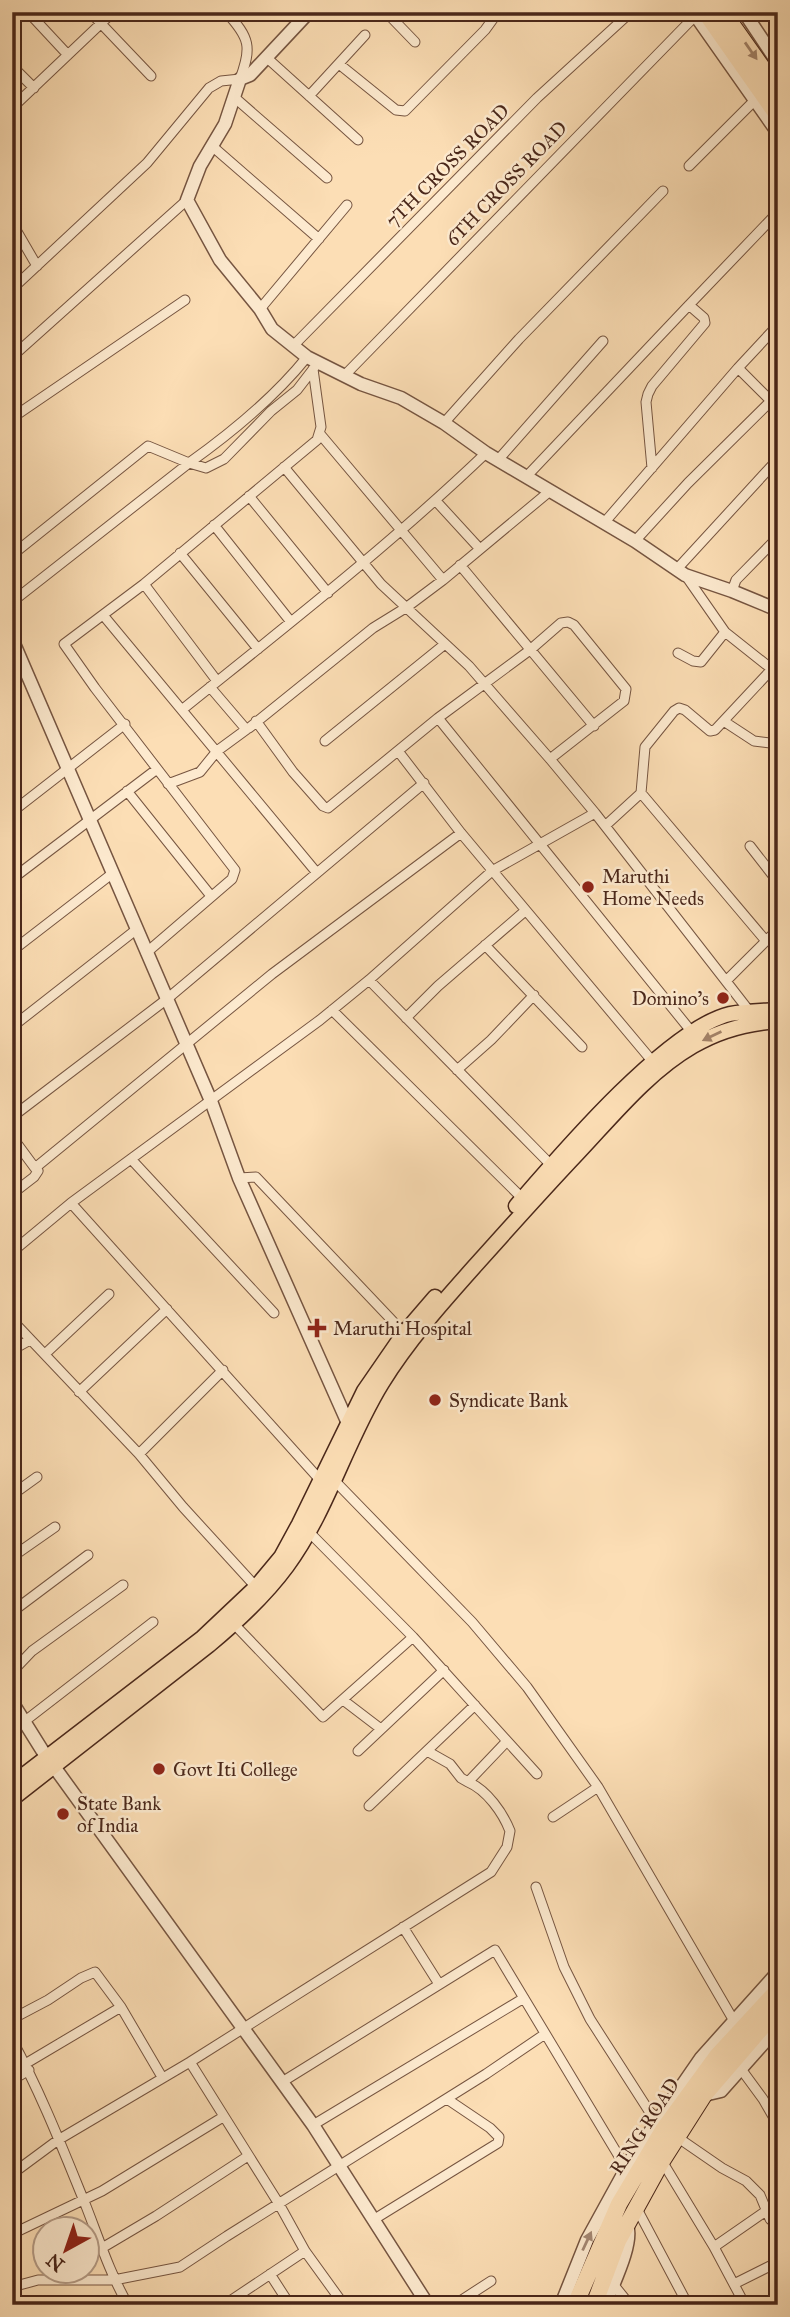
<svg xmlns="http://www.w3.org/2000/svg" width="790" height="2317" font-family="'IM FELL Great Primer',serif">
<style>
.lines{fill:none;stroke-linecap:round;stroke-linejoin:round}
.minor-casing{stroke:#765541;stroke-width:11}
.tertiary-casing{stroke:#765541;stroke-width:15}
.primary-casing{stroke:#4a271a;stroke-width:17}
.trunk-casing{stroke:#4a271a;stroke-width:18}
.minor{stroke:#fdeacf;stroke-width:9}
.tertiary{stroke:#fdeacf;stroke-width:12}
.primary{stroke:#fcdeb5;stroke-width:14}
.trunk{stroke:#fcdeb5;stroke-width:16}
.oneway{fill:#a38268}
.oneway2{fill:#a48874}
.poi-dot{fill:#8f2418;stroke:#fdeacf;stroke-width:2.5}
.labels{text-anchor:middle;stroke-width:5;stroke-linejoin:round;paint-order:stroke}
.street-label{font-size:19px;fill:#4a271a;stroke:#fdeacf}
.poi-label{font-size:19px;fill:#4a271a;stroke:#fdeacf;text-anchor:start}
</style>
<rect width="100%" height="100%" fill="#fcdeb5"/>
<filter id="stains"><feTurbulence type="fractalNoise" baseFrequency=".00286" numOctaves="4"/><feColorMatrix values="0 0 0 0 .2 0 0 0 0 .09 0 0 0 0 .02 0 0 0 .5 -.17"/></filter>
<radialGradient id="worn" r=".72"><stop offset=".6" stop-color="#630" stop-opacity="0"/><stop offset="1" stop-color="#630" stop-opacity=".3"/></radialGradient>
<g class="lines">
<defs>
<path id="minor" d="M 28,12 L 68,55
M 90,12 L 151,76
M 386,12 L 415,42
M 266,57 L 358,140
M 339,64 L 396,110 L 405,111 L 485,30 L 498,12
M 12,66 L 34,88
M 309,96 L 365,35
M 234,97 L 327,178
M 12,108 L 113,12
M 212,146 L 319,239
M 689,166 L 755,100
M 12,223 L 37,266
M 12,289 L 147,163 L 209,88 L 221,81 L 240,79 C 252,47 250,38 226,12
M 260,309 L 347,205
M 293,346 L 537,98 L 631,12
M 12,357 L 187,200
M 344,376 L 695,16
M 771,401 L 738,368 L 778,325
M 12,418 L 185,300
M 444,423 L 519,339 L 663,191
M 320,434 L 443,580
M 498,460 L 603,341
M 284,467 L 381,584 L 469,666 L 550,759 L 595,813 L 750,1012
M 652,468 L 646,402 L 648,394 L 652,386 L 705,323 L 704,318 L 689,305 L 778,212
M 526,477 L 689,305
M 249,496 L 328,593
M 436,501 L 480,549
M 604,523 L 738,368
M 214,525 L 291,622
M 635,541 L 688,483 L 778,394
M 180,553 L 258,649
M 12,555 L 148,446 L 189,463 C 231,433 274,398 307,357
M 460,565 L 594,726
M 677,569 L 778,459
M 686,576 L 725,632 L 778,674
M 144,584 L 217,681
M 732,591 L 736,580 L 778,537
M 12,602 L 189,463 L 206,468 L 224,459 L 271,411 L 297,390 L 314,368
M 103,615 L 317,873
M 678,653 L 693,661 L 701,662 L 725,632
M 210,687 L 245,728 L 249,728 L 373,628 L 407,607 L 443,580 L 550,491
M 183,709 C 286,626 390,545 486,453
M 438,718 L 691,1031
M 256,721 L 293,772 L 323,806 L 328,808 L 438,718 L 530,650 L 561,623 L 568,622 L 574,625 L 626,689 L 624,701 L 550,759
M 725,722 L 754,741 L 778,744
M 325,741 L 445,644
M 398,751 L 461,833 L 653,1062
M 168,784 L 200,772 L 217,751 L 247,729
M 127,791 L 211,896
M 641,793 L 766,941
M 12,812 L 125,724
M 605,826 L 641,793 L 645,747 L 674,711 L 679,708 L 685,710 L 710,731 L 715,730 L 772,669
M 750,846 L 778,882
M 12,879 L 157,769
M 485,945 L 582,1047
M 12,951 L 113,873
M 146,953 L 232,879 L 235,870 L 95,688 L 64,644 L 144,584 L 317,440 L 321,427 L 313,369
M 369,980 L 551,1165
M 726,981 L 778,929
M 332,1010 L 522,1198
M 406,1018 L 438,986 L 525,911
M 12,1027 L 137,929
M 457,1070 L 491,1040 L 534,995
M 12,1117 L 167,999 L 424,783
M 12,1149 L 18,1145 L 35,1168 L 272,974 L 461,833
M 131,1159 L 274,1313
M 239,1178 L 256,1177 L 404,1333
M 12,1194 L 34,1177 L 38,1171 L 35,1168
M 71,1203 L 321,1481
M 12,1252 L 71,1203 L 320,1020 L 369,980 L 492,871 L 595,813
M 12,1320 L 139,1454 L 183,1507 L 256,1587
M 12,1350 L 30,1340
M 45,1354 L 109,1294
M 79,1392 L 167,1309
M 139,1454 L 223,1370
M 331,1477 L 472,1622 L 527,1687 L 598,1787
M 12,1495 L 37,1477
M 308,1531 L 413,1637 L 537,1774
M 12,1557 L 55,1527
M 12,1612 L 88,1555
M 234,1624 L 323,1717 L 413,1637
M 12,1672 L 32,1651 L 123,1585
M 343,1700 L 381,1729
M 25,1721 L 153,1622
M 358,1751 L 444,1670
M 427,1751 L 450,1764 L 461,1778 L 468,1782
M 369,1806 L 475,1705
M 553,1817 L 598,1787 L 734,2021
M 536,1887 L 564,1967 L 590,2019 L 649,2111 L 658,2119
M 403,1927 L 439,1984
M 12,2019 L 48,2000 L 81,1978 L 95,1972 L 121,2007 L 162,2077
M 12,2040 C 40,2091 62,2147 84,2201 C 98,2236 109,2272 128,2305
M 190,2062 L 279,2204 L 305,2251 L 344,2305
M 25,2064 L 121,2007
M 741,2069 L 763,2099 L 778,2125
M 12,2080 L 29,2070
M 282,2082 L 495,1950 L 626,2168
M 313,2125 L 524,1998
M 677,2137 L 722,2168 L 746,2181 L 760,2195 L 770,2219 L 778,2226
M 662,2161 L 714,2247 L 745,2305
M 12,2174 L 58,2140 L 190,2062 L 491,1872 L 507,1847 L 510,1831 C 503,1813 487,1790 468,1782 L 507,1741
M 636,2207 L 688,2305
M 373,2220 L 498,2143 L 499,2137 L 490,2128 L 447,2099
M 12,2234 L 102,2191 L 223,2117
M 714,2247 L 766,2211
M 102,2248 L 156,2216 L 248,2156
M 270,2274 L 290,2305
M 613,2284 L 630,2305
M 734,2284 L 778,2262
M 12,2287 L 38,2280 L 114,2280 L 180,2267 L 227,2236 L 486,2074 L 545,2034
M 224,2305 L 305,2251
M 454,2305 L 491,2281"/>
<path id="tertiary" d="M 309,12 L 250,75 L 240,79 L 225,124 L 200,166 L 187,200 L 220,260 L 260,309 L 272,329 L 307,357 L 361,384 L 401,398 L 444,423 L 486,453 L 635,541 L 685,575 L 732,591 L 778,610
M 693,12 L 778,133
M 744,12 L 778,63
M 12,639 L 211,1101 L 239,1178 L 351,1430
M 12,1702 L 42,1750 L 313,2125 L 428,2305
M 704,2095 L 721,2091 L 778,2027
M 561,2305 L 587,2240 L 632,2158 L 701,2058 L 778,1972
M 605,2305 C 612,2286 634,2243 627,2225"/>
<path id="primary" d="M 516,1206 C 560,1155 667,1029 730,1014 C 745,1011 762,1011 778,1010
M 12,1784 L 202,1638 L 256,1587 L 281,1557 L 299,1524 L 364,1391 L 404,1333 L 435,1297
M 12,1799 L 209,1645 C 238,1621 265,1596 287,1566 C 328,1510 346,1441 382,1383 C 408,1341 441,1304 474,1267 C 508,1229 542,1191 577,1154 C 612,1117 648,1072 693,1046 C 720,1030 747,1023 778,1021"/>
<path id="trunk" d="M 705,12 L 778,116
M 723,12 L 778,90
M 575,2305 L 619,2204 L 663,2130 L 717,2056 L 778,1990
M 594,2305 L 618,2241 L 662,2161 L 704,2095 L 778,2009"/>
</defs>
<use href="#minor" class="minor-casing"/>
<use href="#tertiary" class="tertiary-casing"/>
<use href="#primary" class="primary-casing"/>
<use href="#trunk" class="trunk-casing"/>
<use href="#minor" class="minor"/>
<use href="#tertiary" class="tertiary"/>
<use href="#primary" class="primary"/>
<use href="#trunk" class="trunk"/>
</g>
<defs><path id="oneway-solid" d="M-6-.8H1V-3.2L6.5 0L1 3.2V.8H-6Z" transform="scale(1.75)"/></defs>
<g class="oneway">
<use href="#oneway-solid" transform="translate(751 51) rotate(55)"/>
<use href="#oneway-solid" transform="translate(712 1036) rotate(154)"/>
</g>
<use class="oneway2" href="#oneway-solid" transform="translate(587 2241) rotate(-65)"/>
<g class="poi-dot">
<circle cx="588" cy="887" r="7"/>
<circle cx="723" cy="998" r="7"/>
<path d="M313.5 1317.5h7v7h7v7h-7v7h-7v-7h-7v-7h7z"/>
<circle cx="435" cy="1400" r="7"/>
<circle cx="159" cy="1769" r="7"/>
<circle cx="63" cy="1814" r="7"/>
</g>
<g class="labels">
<g class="street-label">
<text transform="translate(447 165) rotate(-45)" y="7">7TH CROSS ROAD</text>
<text transform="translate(506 183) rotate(-46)" y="7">6TH CROSS ROAD</text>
<text transform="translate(644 2126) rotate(-57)" y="7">RING ROAD</text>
</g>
<g class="poi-label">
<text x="602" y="883">Maruthi<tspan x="602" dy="22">Home Needs</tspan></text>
<text x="709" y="1005" text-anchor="end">Domino's</text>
<text x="333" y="1335">Maruthi Hospital</text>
<text x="449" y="1407">Syndicate Bank</text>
<text x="173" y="1776">Govt Iti College</text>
<text x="77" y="1810">State Bank<tspan x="77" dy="22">of India</tspan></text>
</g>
</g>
<rect width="790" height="2317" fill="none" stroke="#fcdeb5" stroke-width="42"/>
<rect x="14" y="14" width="762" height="2289" fill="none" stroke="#4a271a" stroke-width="3.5"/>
<rect x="21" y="21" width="748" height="2275" fill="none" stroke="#4a271a" stroke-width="2"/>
<g transform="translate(66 2250) rotate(220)"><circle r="33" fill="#fdeacf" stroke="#b59c87" stroke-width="2"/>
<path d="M0-5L12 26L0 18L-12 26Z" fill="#8f2418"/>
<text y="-10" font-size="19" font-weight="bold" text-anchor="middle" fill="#4a271a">N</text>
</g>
<rect width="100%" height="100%" filter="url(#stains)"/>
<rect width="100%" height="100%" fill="url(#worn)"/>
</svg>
